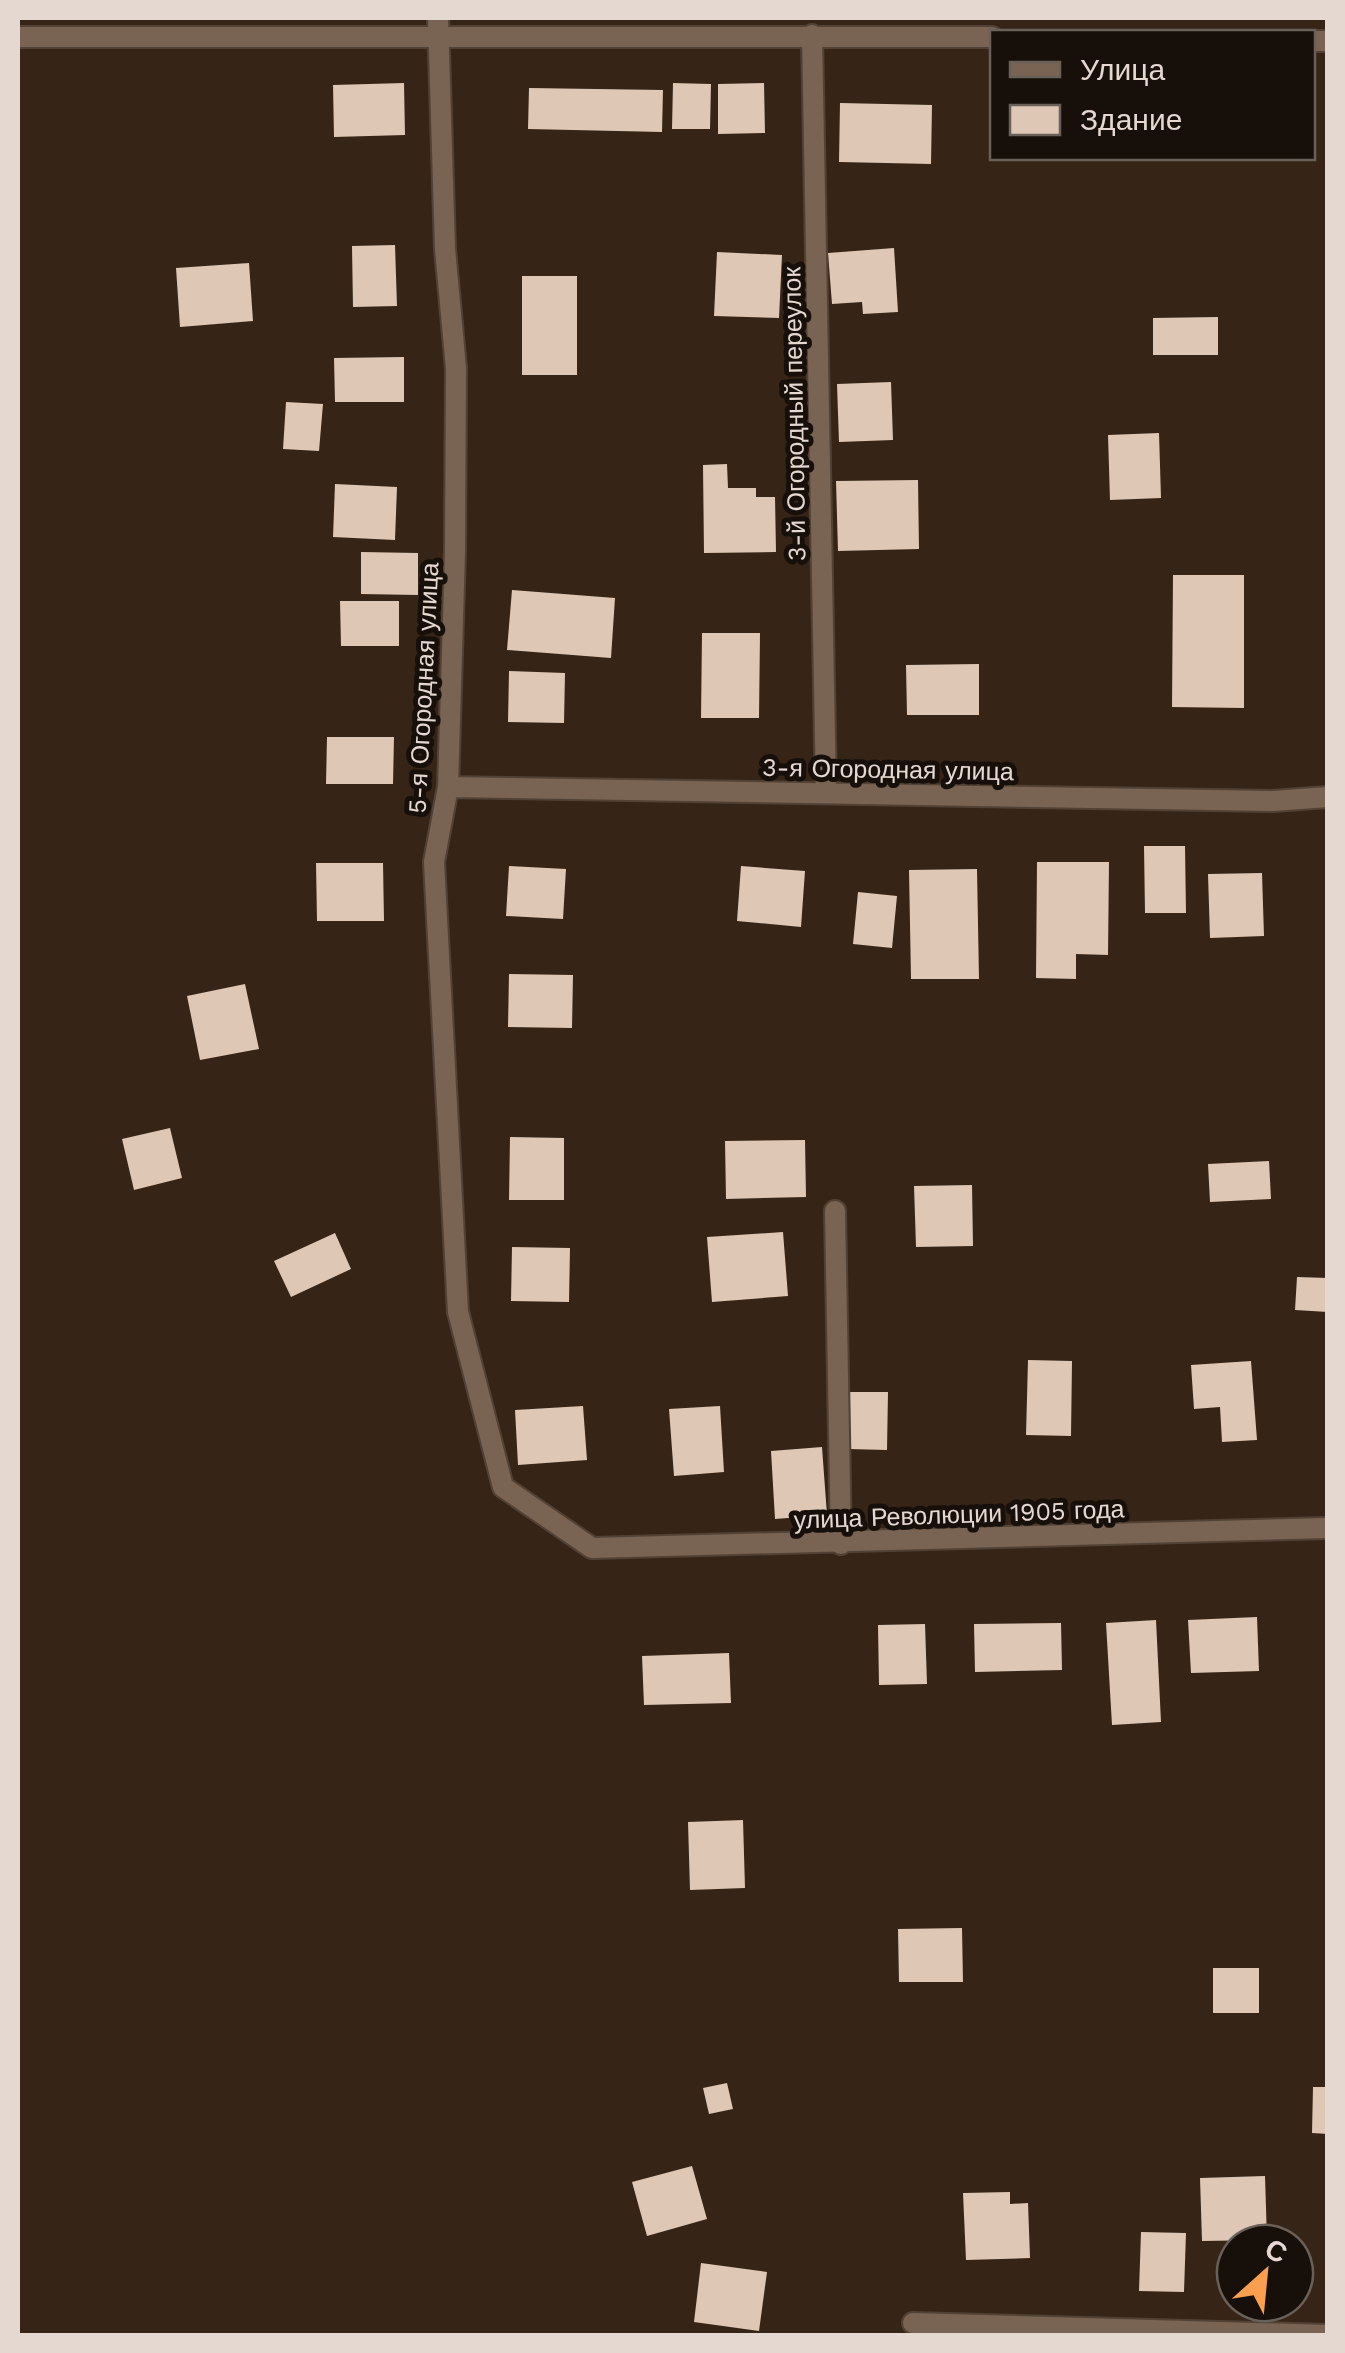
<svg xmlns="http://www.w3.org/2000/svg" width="1345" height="2353" font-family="'Work Sans',sans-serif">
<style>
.building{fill:#dec7b5}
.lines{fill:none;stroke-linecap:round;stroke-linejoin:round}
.lane-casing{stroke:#524235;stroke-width:24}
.street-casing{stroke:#524235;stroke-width:24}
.lane{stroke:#796352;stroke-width:20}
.street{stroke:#796352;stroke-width:20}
.labels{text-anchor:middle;stroke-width:10;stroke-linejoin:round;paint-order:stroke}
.street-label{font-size:25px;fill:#e4d8d0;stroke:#17100a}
</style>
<rect width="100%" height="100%" fill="#362517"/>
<path class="building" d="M 404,83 L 405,135 L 334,137 L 333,85 Z
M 673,83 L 711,84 L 710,129 L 672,129 Z
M 764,83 L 765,133 L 718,134 L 718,84 Z
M 529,88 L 663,90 L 662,132 L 528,129 Z
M 840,103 L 932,105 L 931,164 L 839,162 Z
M 395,245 L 397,306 L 353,307 L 352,246 Z
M 894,248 L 898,312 L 863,314 L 862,302 L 832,304 L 828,253 Z
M 717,252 L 782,255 L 779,318 L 714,316 Z
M 249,263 L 253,321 L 180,327 L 176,268 Z
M 522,276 L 577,276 L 577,375 L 522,375 Z
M 1218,317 L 1218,355 L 1153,355 L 1153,318 Z
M 404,357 L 404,402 L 335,402 L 334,358 Z
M 891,382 L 893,440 L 839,442 L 837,384 Z
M 286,402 L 323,404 L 319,451 L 283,449 Z
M 1159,433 L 1161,498 L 1110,500 L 1108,435 Z
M 727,464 L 728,488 L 756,488 L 756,497 L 775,497 L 776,552 L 704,553 L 703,465 Z
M 918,480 L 919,549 L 838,551 L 836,481 Z
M 335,484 L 397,487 L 395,540 L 333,537 Z
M 361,552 L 418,553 L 418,595 L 361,594 Z
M 1173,575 L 1244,575 L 1244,708 L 1172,707 Z
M 512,590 L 615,598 L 611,658 L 507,650 Z
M 340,601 L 399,601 L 399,646 L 341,646 Z
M 702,633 L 760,633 L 759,718 L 701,718 Z
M 979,664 L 979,715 L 907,715 L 906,665 Z
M 509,671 L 565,673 L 564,723 L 508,722 Z
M 327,737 L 394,737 L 393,784 L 326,784 Z
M 1144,846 L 1185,846 L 1186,913 L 1145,913 Z
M 1037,862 L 1109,862 L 1108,955 L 1076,954 L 1076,979 L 1036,978 Z
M 316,863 L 383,863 L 384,921 L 317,921 Z
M 509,866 L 566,869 L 563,919 L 506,916 Z
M 741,866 L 805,871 L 801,927 L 737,921 Z
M 977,869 L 979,979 L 911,979 L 909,870 Z
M 1262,873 L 1264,936 L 1210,938 L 1208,874 Z
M 858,892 L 897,896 L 892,948 L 853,944 Z
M 509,974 L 573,975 L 572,1028 L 508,1027 Z
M 245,984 L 259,1049 L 200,1060 L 187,996 Z
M 170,1128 L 182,1178 L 134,1190 L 122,1139 Z
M 510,1137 L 564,1138 L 564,1200 L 509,1200 Z
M 805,1140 L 806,1197 L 726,1199 L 725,1141 Z
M 1269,1161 L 1271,1199 L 1210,1202 L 1208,1164 Z
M 972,1185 L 973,1246 L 916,1247 L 914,1186 Z
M 783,1232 L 788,1296 L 712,1302 L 707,1237 Z
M 335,1233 L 351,1269 L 291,1297 L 274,1261 Z
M 512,1247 L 570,1248 L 569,1302 L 511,1301 Z
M 1297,1277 L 1328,1278 L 1328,1312 L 1295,1310 Z
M 1028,1360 L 1072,1361 L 1071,1436 L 1026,1435 Z
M 1251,1361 L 1257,1440 L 1222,1442 L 1220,1407 L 1194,1409 L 1191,1365 Z
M 848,1392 L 888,1392 L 887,1450 L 848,1449 Z
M 583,1406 L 587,1460 L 518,1465 L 515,1410 Z
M 720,1406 L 724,1472 L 674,1476 L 669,1409 Z
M 822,1447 L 827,1515 L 775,1519 L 771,1451 Z
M 1257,1617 L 1259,1671 L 1191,1673 L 1188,1620 Z
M 1156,1620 L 1161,1722 L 1112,1725 L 1106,1623 Z
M 1061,1623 L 1062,1670 L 975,1672 L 974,1624 Z
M 925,1624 L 927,1684 L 879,1685 L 878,1625 Z
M 729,1653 L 731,1703 L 644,1705 L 642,1656 Z
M 743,1820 L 745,1888 L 690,1890 L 688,1822 Z
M 962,1928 L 963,1982 L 899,1982 L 898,1929 Z
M 1213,1968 L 1259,1968 L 1259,2013 L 1213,2013 Z
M 727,2083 L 733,2109 L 709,2114 L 703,2088 Z
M 1313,2087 L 1328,2087 L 1328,2134 L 1312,2133 Z
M 692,2166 L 707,2219 L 647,2236 L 632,2182 Z
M 1265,2176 L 1267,2240 L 1202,2241 L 1200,2178 Z
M 1010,2192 L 1010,2204 L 1028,2203 L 1030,2258 L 966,2260 L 963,2193 Z
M 1141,2232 L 1186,2233 L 1184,2292 L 1139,2291 Z
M 701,2263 L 767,2272 L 759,2331 L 694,2322 Z"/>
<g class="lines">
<defs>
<path id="lane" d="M 835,1211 L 841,1544"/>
<path id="street" d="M 438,18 L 445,249 L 456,368 L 455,551 L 448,787 L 434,862 L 458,1312 L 503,1487 L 592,1548 L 1328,1528
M 812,35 L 826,793
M 18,37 L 992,37
M 1312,41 L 1328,41
M 448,787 L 1273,801 L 1328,797
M 913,2323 L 1328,2335"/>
</defs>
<use href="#lane" class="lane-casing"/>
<use href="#street" class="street-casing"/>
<use href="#lane" class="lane"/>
<use href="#street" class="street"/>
</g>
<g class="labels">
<g class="street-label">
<text transform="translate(794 414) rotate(-91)" y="9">3-й Огородный переулок</text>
<text transform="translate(423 688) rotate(-87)" y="9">5-я Огородная улица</text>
<text transform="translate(888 769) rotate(1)" y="9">3-я Огородная улица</text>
<text transform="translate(959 1514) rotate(-2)" y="9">улица Революции 1905 года</text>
</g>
</g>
<rect width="1345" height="2353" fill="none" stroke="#e4d8d0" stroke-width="40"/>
<rect x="990" y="30" width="325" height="130" fill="#17100a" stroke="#696059" stroke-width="2.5"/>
<rect x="1010" y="62" width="50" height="15" fill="#796352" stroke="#696059" stroke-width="2.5"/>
<text x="1080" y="80" font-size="30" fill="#e4d8d0">Улица</text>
<rect x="1010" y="105" width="50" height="30" fill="#dec7b5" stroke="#696059" stroke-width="2.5"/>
<text x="1080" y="130" font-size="30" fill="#e4d8d0">Здание</text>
<g transform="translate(1265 2273) rotate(27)"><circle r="48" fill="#17100a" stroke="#696059" stroke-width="2.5"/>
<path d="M0-8L18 38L0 25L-18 38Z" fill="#fa9f4e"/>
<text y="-15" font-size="28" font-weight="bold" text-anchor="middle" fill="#e4d8d0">С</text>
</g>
</svg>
